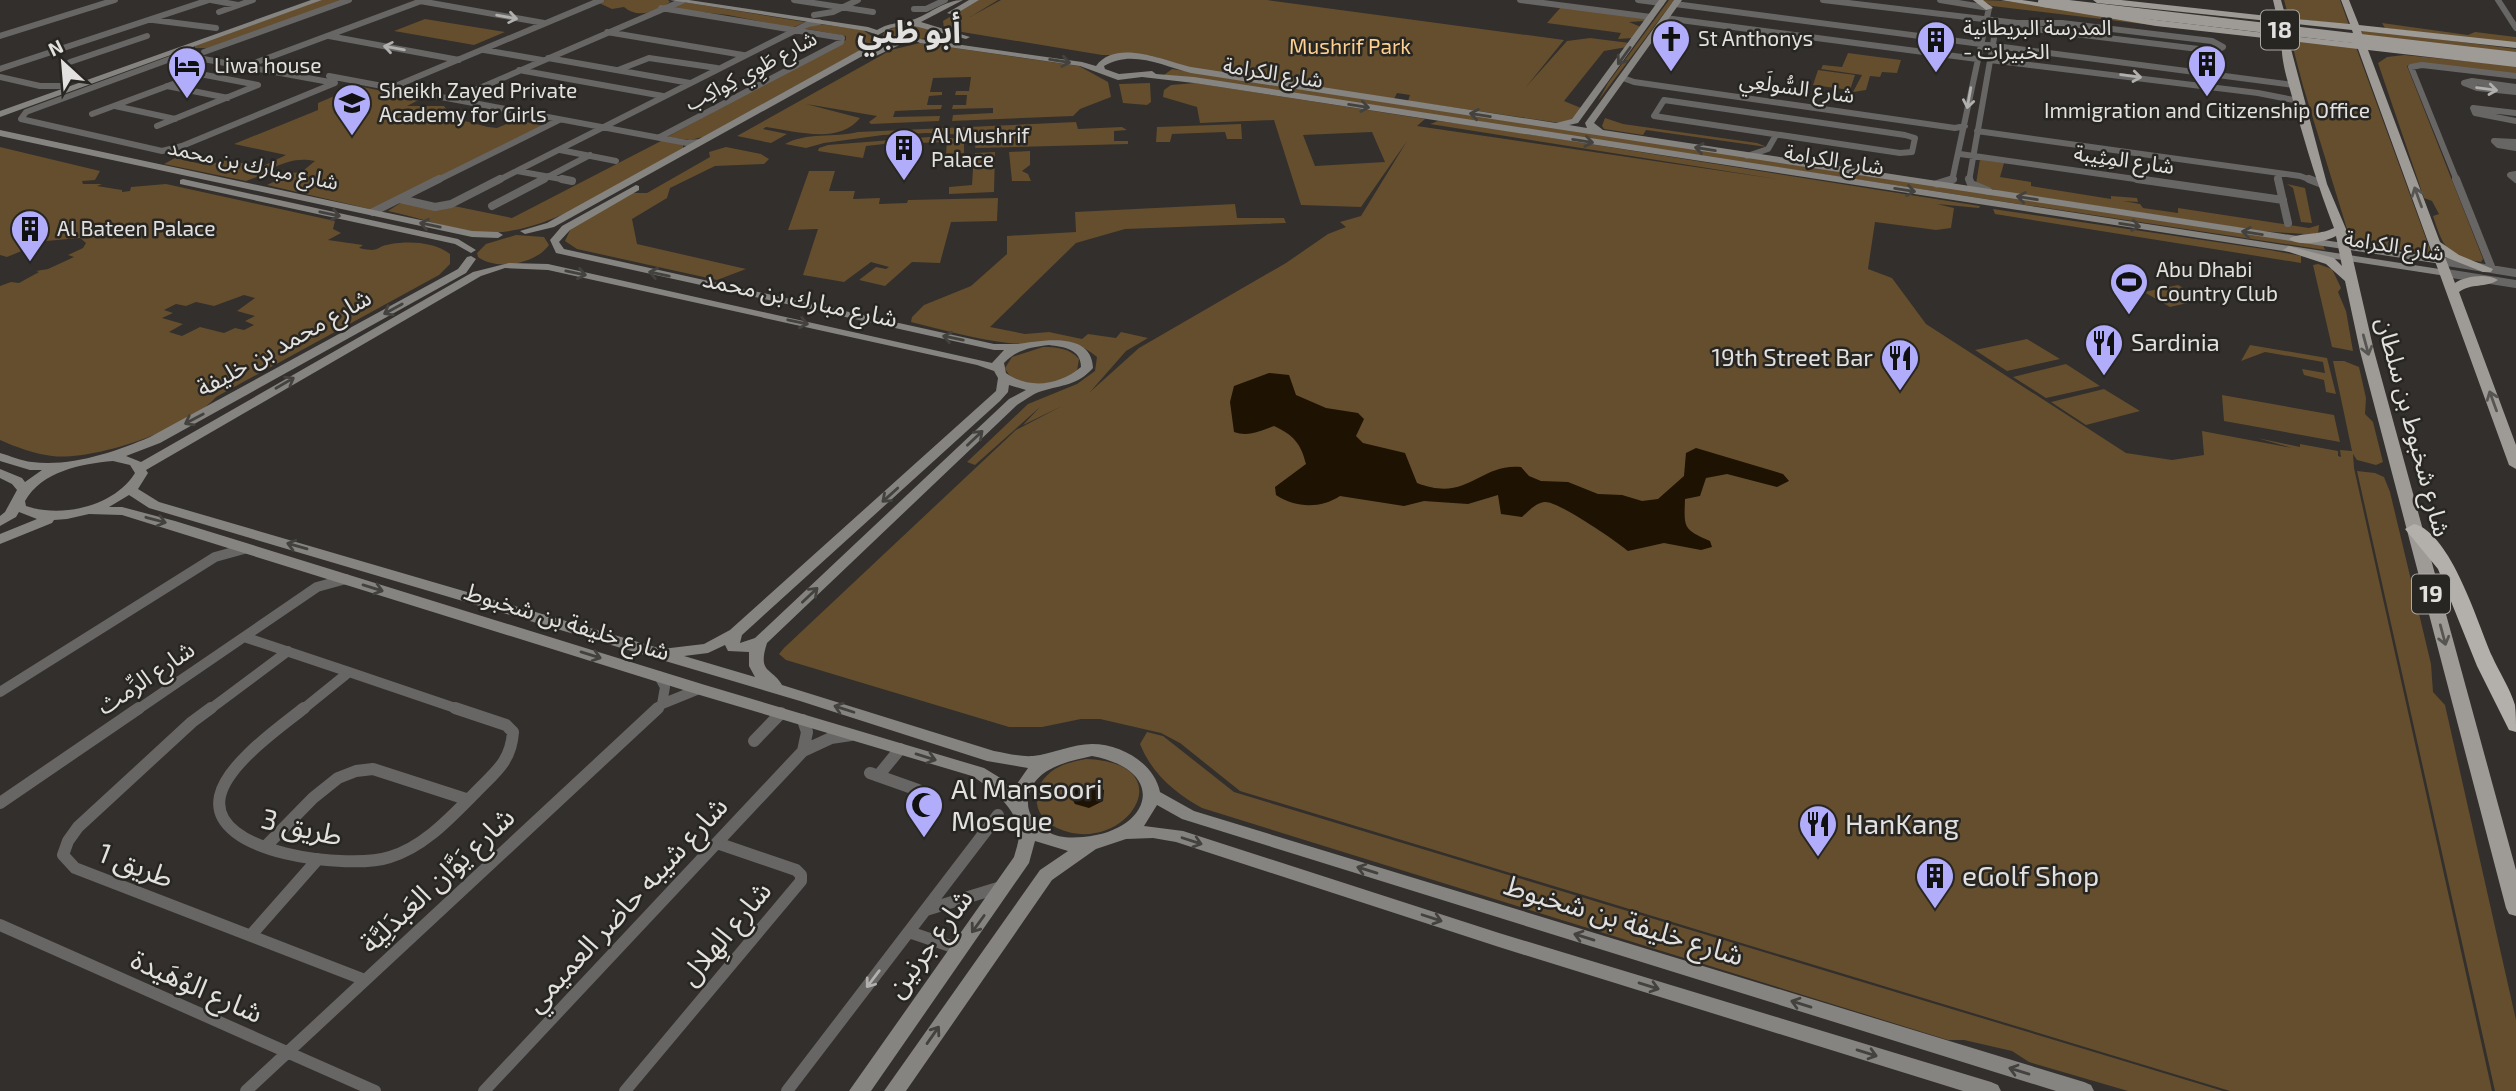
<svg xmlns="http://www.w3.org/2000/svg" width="2516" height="1091" font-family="'Exo 2','Noto Sans Arabic',sans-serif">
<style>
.green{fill:#644e2d;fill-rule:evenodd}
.water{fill:#1e1202}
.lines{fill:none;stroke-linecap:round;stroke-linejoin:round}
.street-far3{stroke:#676664;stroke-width:6}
.street-far2{stroke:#676664;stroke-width:8}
.street-far1{stroke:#676664;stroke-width:10}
.street{stroke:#676664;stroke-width:12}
.secondary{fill:#868481;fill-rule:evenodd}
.primary{fill:#9e9b97;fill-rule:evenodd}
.highway{fill:#b3b0ab;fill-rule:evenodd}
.primary-bridge{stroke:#9e9b97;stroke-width:10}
.oneway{stroke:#b1b0ae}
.oneway2{stroke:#44423e}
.oneway3{stroke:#575551}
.labels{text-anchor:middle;stroke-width:5;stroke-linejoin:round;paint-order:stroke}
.far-poi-label{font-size:21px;fill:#e3e1df;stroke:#282622;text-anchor:start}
.far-park-label{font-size:21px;fill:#fed190;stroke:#282622}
.far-street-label{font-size:21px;fill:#e3e1df;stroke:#282622}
.shield{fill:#282622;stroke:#aba9a6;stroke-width:2}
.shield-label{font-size:23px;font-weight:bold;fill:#e3e1df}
.street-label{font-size:24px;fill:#e3e1df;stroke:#282622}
.poi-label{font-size:24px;fill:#e3e1df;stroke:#282622;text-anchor:start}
.near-poi-label{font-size:28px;fill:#e3e1df;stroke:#282622;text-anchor:start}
.near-street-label{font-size:28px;fill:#e3e1df;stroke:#282622}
.far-town-label{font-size:32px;font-weight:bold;fill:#e3e1df;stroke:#282622}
</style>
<rect width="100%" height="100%" fill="#322f2c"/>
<path class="green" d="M 321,0 L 343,0 L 207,48 L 195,48 L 195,46 Z
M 605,0 L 668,0 L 670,2 C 656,12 638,19 624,7 L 612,9 L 599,3 Z
M 978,0 L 998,0 L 970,17 L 1001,0 L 1267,0 L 1564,40 L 1526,87 L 1567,41 L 1590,38 L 1630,43 L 1627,47 L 1604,51 L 1564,101 L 1581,108 L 1570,122 L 1560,123 L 1408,101 L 1410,95 L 1397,93 L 1394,99 L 1186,67 L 1149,55 L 1102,55 L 944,29 L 943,21 Z
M 1669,0 L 1674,0 L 1598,101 L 1608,83 Z
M 1982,0 L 2006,1 L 2183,26 L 2185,29 L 1992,6 Z
M 2284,0 L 2340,0 L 2349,25 L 2289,18 Z
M 683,2 L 805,22 L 792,28 L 728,15 L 671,9 Z
M 1561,7 L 1645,18 L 1645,21 L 1629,22 L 1641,27 L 1633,38 L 1618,39 L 1621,33 L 1547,23 Z
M 425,19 L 505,32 L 474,45 L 394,31 Z
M 2382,23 L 2468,35 L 2475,32 L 2516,37 L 2516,44 L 2385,28 Z
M 820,24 L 863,30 L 873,37 L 875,42 L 703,137 L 690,140 L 667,137 L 846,40 L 846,36 L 802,28 Z
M 913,24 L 934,30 L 934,33 C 920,43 898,44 883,36 L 885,30 Z
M 2360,29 L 2516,49 L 2516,63 L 2367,46 Z
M 2291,40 L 2356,47 L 2432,255 L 2351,242 L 2303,86 Z
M 920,43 L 1079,66 L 1108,82 L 1111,97 L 1080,109 L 1073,116 L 952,121 L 953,115 L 993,113 L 993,108 L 952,109 L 953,105 L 966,105 L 967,95 L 955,95 L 956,91 L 969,91 L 971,77 L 933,78 L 930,92 L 942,92 L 942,95 L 929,96 L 927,105 L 942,105 L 941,109 L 895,111 L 893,117 L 940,116 L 939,121 L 871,124 L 869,122 L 877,116 L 806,104 L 860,118 C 839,145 795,131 766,127 L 763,129 L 787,134 L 771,143 L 737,136 L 891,50 Z
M 1848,53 L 1901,60 L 1897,73 L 1882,72 L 1880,77 L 1870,76 L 1866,90 L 1853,92 L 1862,75 L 1821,69 L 1823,65 L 1842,67 Z
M 2404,55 L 2516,66 L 2516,75 L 2412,64 L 2407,66 L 2483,259 L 2481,262 C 2447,257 2443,247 2433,216 L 2439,214 L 2432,201 L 2424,198 L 2378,63 L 2387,57 Z
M 1172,69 L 2323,245 L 2325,250 L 1164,75 Z
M 1818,70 L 1855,75 L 1850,90 L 1813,85 Z
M 1150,83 L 1151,102 L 1147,105 L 1123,103 L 1119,84 Z
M 1195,83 L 1425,119 L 1417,126 L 1783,180 L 1430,124 L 1438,121 L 1464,124 L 1980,206 L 1979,208 L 1937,204 L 1954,208 L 1951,228 L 1936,230 L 1875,222 L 1868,269 L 1892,278 L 1926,324 L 2126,453 L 2172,460 L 2204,455 L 2202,431 L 2292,448 L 2257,438 L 2300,447 L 2300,444 L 2338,451 L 2338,456 L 2341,457 L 2340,450 L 2352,451 L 2333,361 L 2344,361 L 2359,367 L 2366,398 L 2365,414 L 2373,422 L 2383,462 L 2376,465 L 2357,460 L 2353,454 L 2354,468 L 2492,1091 L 2230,1091 L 1240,791 L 1180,743 L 1161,733 L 1100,719 L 1081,719 L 1042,727 L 1009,727 L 786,660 L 779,654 L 784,648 L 1016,430 L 1062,406 L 1023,425 L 1040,407 L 975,465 L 967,462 L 1028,404 L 1077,384 L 1095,371 L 1097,357 C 1063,330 1045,347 1008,343 C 976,339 942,330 911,322 L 912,317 L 924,305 L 971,286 L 1007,254 L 1007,236 L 1076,232 L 1075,212 L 1235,204 L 1237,218 L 1284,218 L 1286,223 L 1125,229 L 1076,243 L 990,327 L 1025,334 L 1049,332 L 1082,339 L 1088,334 L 1116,338 L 1121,332 L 1148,338 L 1126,351 L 1090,392 L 1139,348 L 1286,263 L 1328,234 L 1346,227 L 1340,222 L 1361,216 L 1407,141 L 1361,207 L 1301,205 L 1274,120 L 1200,123 L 1197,107 L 1163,97 L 1164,90 L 1171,85 ZM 1372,132 L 1385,162 L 1315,166 L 1303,135 Z
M 358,86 L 421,99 L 407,106 L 444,106 L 453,118 L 488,127 L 497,128 L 516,120 L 546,126 L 378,211 L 267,185 L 292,173 L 307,171 L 304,170 L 315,161 C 299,158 289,161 275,167 L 275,170 L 246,181 L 164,164 L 175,158 L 206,165 L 228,160 L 261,167 L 286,155 L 234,144 L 318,110 L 318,103 Z
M 1605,118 L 1623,124 L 1757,143 L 1767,147 L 1646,130 L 1643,135 L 1604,129 L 1602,126 Z
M 1076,122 L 1078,129 L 1122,127 L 1127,130 L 1114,131 L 1114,141 L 1128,141 L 1128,144 L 975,148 L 977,138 L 969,135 L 927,133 L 883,135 L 824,143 L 806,148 L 785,144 C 806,132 834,138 858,132 Z
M 1241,124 L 1242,139 L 1227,139 L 1225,132 L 1172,134 L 1170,142 L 1156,142 L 1157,127 Z
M 929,137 L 964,139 L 964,153 L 946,154 L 947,142 L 919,143 L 920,140 L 866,146 L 863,158 L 818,151 L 819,148 L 828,145 Z
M 663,140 L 683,145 L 683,148 C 626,180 543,240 477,232 C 447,228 417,217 388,211 L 402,202 L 454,206 L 512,218 Z
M 0,147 L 100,171 L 95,180 L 82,181 L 83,184 L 102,184 L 97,186 L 122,190 L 122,192 L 130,191 L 131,187 L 166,184 L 335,221 L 333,229 L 341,233 L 328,240 L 363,245 L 359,248 C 382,253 373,247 391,244 C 410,241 434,242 450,254 L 450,264 L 439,275 L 216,397 C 188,429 95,461 52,456 C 36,454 15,447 0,440 L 0,286 L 11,282 L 19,283 L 39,272 L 36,271 L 48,269 L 74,257 L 68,255 L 83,248 L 86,243 L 80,238 L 46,241 L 7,257 L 0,255 ZM 244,295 L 255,298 L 237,311 L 255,316 L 245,321 L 254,325 L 244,330 L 235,328 L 224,333 L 200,327 L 182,336 L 169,332 L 183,324 L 162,318 L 173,313 L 164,310 L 176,304 L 186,306 L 196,302 L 214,306 Z
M 726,147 L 761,154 L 769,159 L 764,164 L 715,166 L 670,188 L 667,198 L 632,219 L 637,244 L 746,269 L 717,280 L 577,249 L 565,241 L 571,228 L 633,193 L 647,193 L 710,157 L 709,152 Z
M 1030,151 L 1030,165 L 1022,171 L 1028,174 L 1031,181 L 1012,181 L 1009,152 Z
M 995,152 L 994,192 L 949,194 L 949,187 L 972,185 L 973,169 L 966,169 L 966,166 L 974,162 L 975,153 Z
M 1980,159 L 2004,163 L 2000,177 L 2031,182 L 2031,186 L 2111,199 L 2111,196 L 2137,198 L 2138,202 L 2123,201 L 2140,204 L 2143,208 L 2178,213 L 2178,208 L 2309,228 L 2319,225 L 2318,235 L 2260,231 L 1999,191 L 1976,184 Z
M 809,171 L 835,171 L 829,191 L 855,191 L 853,199 L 880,198 L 879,204 L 907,203 L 908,200 L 998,198 L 997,221 L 951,222 L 940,263 L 912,262 L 885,286 L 859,280 L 876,267 L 886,269 L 889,267 L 871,262 L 844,282 L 803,275 L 818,229 L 788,230 Z
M 2287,184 L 2305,188 L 2312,223 L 2301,222 L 2293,188 Z
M 1993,209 L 2270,250 L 2301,256 L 2301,263 L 1995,214 Z
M 516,235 L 544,237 L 549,245 C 536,264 496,271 478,257 L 477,253 L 486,244 Z
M 2318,264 L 2332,269 L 2341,288 L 2338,292 L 2346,311 L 2353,351 L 2332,347 L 2313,265 Z
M 2178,285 L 2205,299 L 2170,307 L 2144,292 Z
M 2027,339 L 2060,359 L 2007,371 L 1975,350 Z
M 2250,345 L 2327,358 L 2336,394 L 2326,392 L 2324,380 L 2304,375 L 2302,369 L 2325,373 L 2323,362 L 2265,352 L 2241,361 Z
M 1043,347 C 1057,347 1069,348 1079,359 L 1077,371 C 1060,385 1016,394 1005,368 L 1012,357 Z
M 2066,364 L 2100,386 L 2046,398 L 2013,377 Z
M 2104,389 L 2140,411 L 2086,425 L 2051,402 Z
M 2222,395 L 2334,415 L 2340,442 L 2224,421 Z
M 2357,471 L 2375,473 L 2384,477 L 2390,492 L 2431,664 L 2433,692 L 2445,705 L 2516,1020 L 2516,1091 L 2495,1091 Z
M 1147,732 L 1163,736 L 1234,792 L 2223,1091 L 2128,1091 L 2029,1062 L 2012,1051 L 1964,1040 L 1948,1040 L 1202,808 C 1175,793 1152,774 1140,744 Z
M 1086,759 C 1188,763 1124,859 1057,828 C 1030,815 1030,785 1055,769 C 1065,763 1076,761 1086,759 Z"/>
<path class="water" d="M 1269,373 L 1289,375 L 1296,395 L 1326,408 L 1358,413 L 1364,419 L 1356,436 L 1363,443 L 1405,453 L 1417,483 C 1468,503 1479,463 1521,467 L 1529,476 L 1541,481 L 1568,482 L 1598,494 L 1622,495 L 1642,501 L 1658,499 L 1684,476 L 1686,453 L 1696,448 L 1783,474 L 1789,481 L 1777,487 L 1727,474 L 1706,478 L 1700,496 L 1685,499 C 1684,528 1683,529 1710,541 L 1712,547 L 1701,550 L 1664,543 L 1628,551 C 1616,541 1558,501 1545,502 C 1535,503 1529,511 1522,517 L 1501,514 L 1498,495 L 1468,504 L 1424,501 L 1404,506 L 1340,496 C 1320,509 1296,508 1276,495 L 1275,487 L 1306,464 C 1301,444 1294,435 1274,426 C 1261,431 1248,437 1234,432 L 1230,402 L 1234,386 Z
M 1090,784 L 1104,790 L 1103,801 L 1089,808 L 1075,804 L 1071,797 L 1075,789 Z"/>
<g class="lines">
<path class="street-far3" d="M 211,0 L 238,5
M 794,0 L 873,12
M 1520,0 L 1651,17
M 1638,0 L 1661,3
M 1823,0 L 2017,23
M 1940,0 L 1989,8 L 1952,181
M 2498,0 L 2516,28
M 420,1 L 544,23
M 1675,4 L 2294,85
M 914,9 L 926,9 L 945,0
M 219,12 L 253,0
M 814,15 L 833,12 L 858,0
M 1665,18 L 1977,59
M 153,20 L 216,28
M 2017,23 L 2062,23 L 2212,41 L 2223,47 L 2215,51 L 2042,30 Z
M 607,32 L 743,55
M 0,36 L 115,0
M 329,36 L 459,60
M 484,50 L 542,60
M 204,52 L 349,0
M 187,56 L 335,83 L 182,146 L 162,151 L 21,119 L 26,112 L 173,58 Z
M 548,58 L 690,83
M 1990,60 L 2258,93 L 2299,101
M 70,62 L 147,36
M 257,62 L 424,0
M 0,69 L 209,0
M 519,70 L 663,96
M 618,70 L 649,58 L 717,68
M 329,76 L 687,143 L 700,142
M 0,77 L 40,86 L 60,86
M 1623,78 L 1634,82 L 1955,128 L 1965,126
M 167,86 L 228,98
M 393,87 L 601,0
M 2516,87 L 2472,81 L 2464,83 L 2477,88 L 2516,92
M 454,99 L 682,1
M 1664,100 L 1905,135 L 1915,138 L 1912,152 L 1900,153 L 1654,116 Z
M 115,106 L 175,119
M 2516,113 L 2473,108 L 2475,113 L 2516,121
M 92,114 L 200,74 L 258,85
M 157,126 L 258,85
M 1977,131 L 2300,176 L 2314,181
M 660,137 L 841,42 L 842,38 L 661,8
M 2516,142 L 2494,141 L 2498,145 L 2516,148
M 560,150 L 616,161
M 1960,154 L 2149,181
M 1747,156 L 1768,149 L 1776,135
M 517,171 L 572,181
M 2277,173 L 2279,181
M 2516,174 L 2510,175 L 2516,180
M 436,181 L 559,120
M 497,181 L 808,24 L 819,22
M 540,181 L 590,155
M 1969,181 L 1997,21
M 2457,181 L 2411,67 L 2422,65 L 2516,76"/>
<path class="street-far2" d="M 562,179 L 572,181
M 1969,179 L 1971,184 L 1988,191
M 2137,179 L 2283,200
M 2278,179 L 2288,223
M 2309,179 L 2322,184
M 2456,179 L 2492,269
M 1937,184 L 1953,179
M 400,199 L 435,207 L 451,204 L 500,179
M 492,206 L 544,179
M 373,212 L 439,179
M 2441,261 L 2516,273
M 2446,273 L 2516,284"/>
<path class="street-far1" d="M 244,637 L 349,672
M 349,672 L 461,710
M 659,676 L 665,687 L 662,704
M 0,692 L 215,557 L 244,549
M 137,710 L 317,587 L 346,579
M 209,710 L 288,651
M 302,710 L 349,672
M 656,710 L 662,704 L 699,689"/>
<path class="street" d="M 211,708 L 192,722 L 78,827 L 68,841 L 63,855 L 75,868 L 365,980
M 304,708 C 279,728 227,764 220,796 C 207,855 352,870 390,857 C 424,847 451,817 475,793 C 495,772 511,762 513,732 L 506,725 L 455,708
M 803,720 L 807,732 L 803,751
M 754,741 L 781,713
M 870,773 L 918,790
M 878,776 L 900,749
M 0,803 L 139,708
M 266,846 L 313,798 L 338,778 L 356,771 L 373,769 L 466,799
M 926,910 L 1001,887
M 0,925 L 375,1091
M 909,932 L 959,949
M 251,935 L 318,859
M 246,1091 L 658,708
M 484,1091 L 803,751 L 831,738 L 851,735
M 625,1091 L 801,881 L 801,875 L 796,870 L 717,843
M 787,1091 L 998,815"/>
<path class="secondary" d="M 311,0 L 322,0 L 0,117 L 0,111 Z
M 670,0 L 689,0 L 868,27 L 877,30 C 892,21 902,24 915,19 C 931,13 945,0 963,0 L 921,22 L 970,37 L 966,39 L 910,25 L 891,28 L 878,35 L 866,31 Z
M 969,0 L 979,0 L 954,15 L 947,13 Z
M 1659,0 L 1667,0 L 1578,123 L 1569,125 L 1587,128 L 1585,123 L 1674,0 L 1682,0 L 1594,123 L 1603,130 L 2441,258 L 2446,261 L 2441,264 L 1191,73 C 1163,66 1132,49 1104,66 L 1105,69 L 1119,74 L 1152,71 L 1156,74 L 1194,77 L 2446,270 L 2451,273 L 2446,276 L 1194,83 L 1142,77 L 1118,80 L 1080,66 L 920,43 L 916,41 L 920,39 L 1082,62 L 1096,66 C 1116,38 1165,61 1191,67 L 1556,123 L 1572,119 Z
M 877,36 L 884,38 L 875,49 L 554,227 L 525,234 L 520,231 L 547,223 L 869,45 Z
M 899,40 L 906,42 L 876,56 L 869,54 Z
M 0,130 L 472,231 L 498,232 L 503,235 L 498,238 L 472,237 L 0,136 Z
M 183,179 L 458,239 L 476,250 L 471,253 L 455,244 L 180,184 L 180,180 Z
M 636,185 L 639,186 L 639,190 L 570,230 L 559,242 L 564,249 L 994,344 C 1002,344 1009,344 1017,344 C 1040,341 1092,330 1093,368 C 1078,385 1062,385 1042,391 C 1034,393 1025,400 1017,405 L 767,643 C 757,674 772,667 782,685 L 994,751 C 1006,753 1020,757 1033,756 C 1052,754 1073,744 1092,744 C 1121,744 1154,763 1160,792 L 1194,811 L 2084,1082 L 2091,1085 L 2094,1091 L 2056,1091 L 1182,819 L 1157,805 L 1144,826 L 1183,831 L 1499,933 L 1991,1082 L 1998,1085 L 2001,1091 L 1963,1091 L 1499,947 L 1176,842 L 1153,838 L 1126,839 L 1096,849 L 1052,880 L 906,1091 L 884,1091 L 1040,870 L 1068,851 L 1035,841 L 1029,863 L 871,1091 L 849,1091 L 1014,857 C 1016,850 1019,841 1019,835 C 1018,809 993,789 972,776 L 693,693 L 122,515 L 89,514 L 67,519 L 54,520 L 52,523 L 0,544 L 0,534 L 37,519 L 19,512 L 16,517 L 0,526 L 0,516 L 5,512 L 17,490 L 12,484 L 0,478 L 0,469 L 22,478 L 25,482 L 42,470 L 30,470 L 0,461 L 0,453 C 11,456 21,461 32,462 C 71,467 115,452 150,437 L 458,269 L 467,257 L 471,256 L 476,259 L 466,273 L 160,443 L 126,456 L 141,462 L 473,272 L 509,263 L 548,264 L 992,363 L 1004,350 L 994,350 L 556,253 L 550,240 L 562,226 ZM 505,268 L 548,270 L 977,365 L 994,371 L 998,378 L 996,391 L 730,630 L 704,644 L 662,649 L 159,502 L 138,489 L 148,473 L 146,470 L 481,276 ZM 1049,345 C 1064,347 1081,349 1081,367 C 1060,385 1029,390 1006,373 L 1004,363 C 1016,350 1031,347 1049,345 ZM 1009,385 L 1026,390 L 1009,399 L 755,638 L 740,643 L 742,635 L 1000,401 L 1008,392 ZM 113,461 L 130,465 L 135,473 C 114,507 61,518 26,506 L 25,501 C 42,471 81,464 113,461 ZM 129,495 L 149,508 L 800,701 L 987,761 L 1028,768 L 1012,791 L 1002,779 L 984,768 L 705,685 L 175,521 L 122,507 L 109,507 ZM 725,645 L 728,651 L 749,652 L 749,666 L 755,677 L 684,656 L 708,653 ZM 1092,756 C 1171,771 1150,832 1083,837 C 1071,838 1057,838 1047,831 C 1036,824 1027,815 1028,801 C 1031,769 1065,762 1092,756 Z"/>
<path class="primary" d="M 1973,0 L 1983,0 L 1993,8 L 1986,10 Z
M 2001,0 L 2022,0 L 2156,20 L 2282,35 L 2278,22 L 2097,3 L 2093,0 L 2121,0 L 2277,17 L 2273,0 L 2281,0 L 2286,18 L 2350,24 L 2341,0 L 2349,0 L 2359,25 L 2516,42 L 2516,48 L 2361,31 L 2366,44 L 2516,61 L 2516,67 L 2368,50 L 2440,242 L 2459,255 L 2493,269 L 2491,272 L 2483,272 L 2445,257 L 2455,283 C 2465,276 2488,273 2498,280 C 2486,288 2471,283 2459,292 L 2516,445 L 2516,469 L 2509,465 L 2358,49 L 2291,41 L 2291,49 L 2327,184 L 2346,229 L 2374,351 L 2516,870 L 2516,916 L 2509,914 L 2506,908 L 2360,351 L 2345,281 L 2326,264 L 2283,250 L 2289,246 L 2334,258 L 2342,266 L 2336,236 C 2324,242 2301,247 2289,239 C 2299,232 2318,236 2334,228 C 2318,187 2306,146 2294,104 C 2289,84 2280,61 2282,40 L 2156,26 ZM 2287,23 L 2352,30 L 2356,43 L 2291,36 Z"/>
<path class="highway" d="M 2414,524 C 2451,533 2478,624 2492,656 C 2499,672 2510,688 2515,705 C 2516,713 2516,724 2516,732 L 2509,730 L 2477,666 L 2438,569 L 2405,529 Z"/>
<path class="primary-bridge" d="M 2043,2 L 2516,57"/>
</g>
<defs><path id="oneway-shaft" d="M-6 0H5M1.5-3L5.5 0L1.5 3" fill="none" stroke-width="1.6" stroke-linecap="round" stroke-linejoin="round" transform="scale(1.75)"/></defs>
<g class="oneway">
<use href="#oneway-shaft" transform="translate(507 17) rotate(10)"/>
<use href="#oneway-shaft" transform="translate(394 48) rotate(-170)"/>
<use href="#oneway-shaft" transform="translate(2131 76) rotate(7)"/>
<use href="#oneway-shaft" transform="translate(2487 89) rotate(7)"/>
<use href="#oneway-shaft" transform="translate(1969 98) rotate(100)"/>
<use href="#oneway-shaft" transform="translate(873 979) rotate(127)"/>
</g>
<g class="oneway2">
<use href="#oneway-shaft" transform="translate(1624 56) rotate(126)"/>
<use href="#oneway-shaft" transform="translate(1060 61) rotate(9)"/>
<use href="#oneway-shaft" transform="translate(1359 106) rotate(9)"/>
<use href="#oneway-shaft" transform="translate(1480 115) rotate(-171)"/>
<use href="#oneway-shaft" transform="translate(1583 141) rotate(9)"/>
<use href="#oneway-shaft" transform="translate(1705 149) rotate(-171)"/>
<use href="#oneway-shaft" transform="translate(1905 190) rotate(9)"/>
<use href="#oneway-shaft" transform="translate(2027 198) rotate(-171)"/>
<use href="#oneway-shaft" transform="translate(330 214) rotate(12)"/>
<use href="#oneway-shaft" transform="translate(430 225) rotate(-168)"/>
<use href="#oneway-shaft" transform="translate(2130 225) rotate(9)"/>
<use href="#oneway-shaft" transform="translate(2252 233) rotate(-171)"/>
<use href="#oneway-shaft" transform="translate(576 273) rotate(12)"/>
<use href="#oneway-shaft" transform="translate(659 274) rotate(-168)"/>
<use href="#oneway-shaft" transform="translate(393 309) rotate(151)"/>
<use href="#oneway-shaft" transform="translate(798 322) rotate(12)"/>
<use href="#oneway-shaft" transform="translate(953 338) rotate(-168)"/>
<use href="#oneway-shaft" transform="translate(285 383) rotate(-30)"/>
<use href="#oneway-shaft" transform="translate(194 419) rotate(152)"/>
<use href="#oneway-shaft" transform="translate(975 438) rotate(-43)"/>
<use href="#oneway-shaft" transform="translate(890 495) rotate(138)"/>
<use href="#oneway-shaft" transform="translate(156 520) rotate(15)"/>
<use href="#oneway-shaft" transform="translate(297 546) rotate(-164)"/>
<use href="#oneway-shaft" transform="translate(373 588) rotate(17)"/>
<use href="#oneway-shaft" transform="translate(810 595) rotate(-43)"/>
<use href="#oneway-shaft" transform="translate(591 655) rotate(17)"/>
<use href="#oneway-shaft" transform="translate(844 709) rotate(-162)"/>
<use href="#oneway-shaft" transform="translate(926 757) rotate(17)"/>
<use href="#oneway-shaft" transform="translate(1192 841) rotate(18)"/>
<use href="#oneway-shaft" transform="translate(1367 870) rotate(-163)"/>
<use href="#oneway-shaft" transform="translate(1432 918) rotate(18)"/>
<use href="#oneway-shaft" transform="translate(978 924) rotate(126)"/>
<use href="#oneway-shaft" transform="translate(1584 937) rotate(-163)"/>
<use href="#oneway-shaft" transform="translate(1649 986) rotate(17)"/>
<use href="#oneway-shaft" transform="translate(1801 1004) rotate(-163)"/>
<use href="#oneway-shaft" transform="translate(933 1035) rotate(-55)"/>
<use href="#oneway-shaft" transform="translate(1867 1053) rotate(17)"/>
<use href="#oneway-shaft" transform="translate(2019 1071) rotate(-163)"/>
</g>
<g class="oneway3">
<use href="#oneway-shaft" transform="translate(2418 197) rotate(-110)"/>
<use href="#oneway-shaft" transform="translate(2366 345) rotate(75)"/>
<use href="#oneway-shaft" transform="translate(2493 401) rotate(-110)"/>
<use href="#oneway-shaft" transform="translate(2443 635) rotate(75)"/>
</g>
<defs>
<symbol id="church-pin" viewBox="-11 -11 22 30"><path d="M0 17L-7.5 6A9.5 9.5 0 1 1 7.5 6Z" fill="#b1adfa" stroke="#282622"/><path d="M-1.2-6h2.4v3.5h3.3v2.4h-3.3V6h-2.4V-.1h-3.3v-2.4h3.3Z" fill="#111"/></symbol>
<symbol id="building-pin" viewBox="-11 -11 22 30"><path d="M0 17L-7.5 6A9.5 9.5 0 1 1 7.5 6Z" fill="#b1adfa" stroke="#282622"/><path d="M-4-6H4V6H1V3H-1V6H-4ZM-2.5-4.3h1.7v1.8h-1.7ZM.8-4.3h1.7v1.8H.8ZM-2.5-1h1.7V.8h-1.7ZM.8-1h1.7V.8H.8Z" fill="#111"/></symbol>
<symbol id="hotel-pin" viewBox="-11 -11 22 30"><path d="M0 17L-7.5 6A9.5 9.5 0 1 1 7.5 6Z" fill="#b1adfa" stroke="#282622"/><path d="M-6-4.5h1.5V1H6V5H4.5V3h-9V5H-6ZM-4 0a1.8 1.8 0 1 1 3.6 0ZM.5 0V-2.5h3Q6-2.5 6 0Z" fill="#111"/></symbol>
<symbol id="school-pin" viewBox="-11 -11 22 30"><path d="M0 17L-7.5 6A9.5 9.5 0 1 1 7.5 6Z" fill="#b1adfa" stroke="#282622"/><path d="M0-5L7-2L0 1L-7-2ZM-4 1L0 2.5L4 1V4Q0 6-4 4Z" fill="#111"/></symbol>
<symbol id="stadium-pin" viewBox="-11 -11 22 30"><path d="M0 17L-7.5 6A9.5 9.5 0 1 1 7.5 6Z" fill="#b1adfa" stroke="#282622"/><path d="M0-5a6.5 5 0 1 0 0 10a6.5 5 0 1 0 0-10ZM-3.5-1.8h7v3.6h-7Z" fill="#111"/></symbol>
<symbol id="restaurant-pin" viewBox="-11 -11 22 30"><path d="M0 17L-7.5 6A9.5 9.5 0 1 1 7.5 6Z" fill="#b1adfa" stroke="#282622"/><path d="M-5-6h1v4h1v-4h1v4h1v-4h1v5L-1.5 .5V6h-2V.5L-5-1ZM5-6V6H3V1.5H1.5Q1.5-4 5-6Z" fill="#111"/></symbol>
<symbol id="mosque-pin" viewBox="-11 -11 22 30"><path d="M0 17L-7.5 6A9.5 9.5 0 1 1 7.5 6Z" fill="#b1adfa" stroke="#282622"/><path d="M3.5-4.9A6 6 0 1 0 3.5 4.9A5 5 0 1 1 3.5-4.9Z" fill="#111"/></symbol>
</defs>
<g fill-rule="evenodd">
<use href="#church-pin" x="1649" y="17" width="44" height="60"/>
<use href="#building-pin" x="1914" y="18" width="44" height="60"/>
<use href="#building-pin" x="2185" y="42" width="44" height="60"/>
<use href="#hotel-pin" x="165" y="44" width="44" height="60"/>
<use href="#school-pin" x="330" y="81" width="44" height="60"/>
<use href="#building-pin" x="882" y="126" width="44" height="60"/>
<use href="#building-pin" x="8" y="207" width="44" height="60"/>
<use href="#stadium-pin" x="2107" y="260" width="44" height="60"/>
<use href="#restaurant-pin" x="2082" y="321" width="44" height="60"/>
<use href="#restaurant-pin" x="1878" y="336" width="44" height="60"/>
<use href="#mosque-pin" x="902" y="783" width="44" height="60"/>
<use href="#restaurant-pin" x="1796" y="802" width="44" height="60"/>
<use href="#building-pin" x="1913" y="854" width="44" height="60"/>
</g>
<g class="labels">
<g class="far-poi-label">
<text x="1963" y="35">المدرسة البريطانية<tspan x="1963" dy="24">- الخبيرات</tspan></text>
<text x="1698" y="46">St Anthonys</text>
<text x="214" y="73">Liwa house</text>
<text x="379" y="98">Sheikh Zayed Private<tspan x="379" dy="24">Academy for Girls</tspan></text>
<text x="2207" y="118" text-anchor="middle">Immigration and Citizenship Office</text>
<text x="931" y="143">Al Mushrif<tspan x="931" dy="24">Palace</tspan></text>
<text x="57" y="236">Al Bateen Palace</text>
<text x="2156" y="277">Abu Dhabi<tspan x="2156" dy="24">Country Club</tspan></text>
</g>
<g class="far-park-label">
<text x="1350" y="54">Mushrif Park</text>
</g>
<g class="far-street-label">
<text transform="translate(751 71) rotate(-28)" y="7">شارع طَوِي كِواكِب</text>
<text transform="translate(1273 73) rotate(9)" y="7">شارع الكرامة</text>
<text transform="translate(1797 88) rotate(8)" y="7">شارع السُّولَعِي</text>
<text transform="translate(1834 160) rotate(9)" y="7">شارع الكرامة</text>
<text transform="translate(2124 160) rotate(8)" y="7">شارع المِثِيبة</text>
<text transform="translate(253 165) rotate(12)" y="7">شارع مبارك بن محمد</text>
<text transform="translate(2394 246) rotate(9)" y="7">شارع الكرامة</text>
</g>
<g class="shield">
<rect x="2261" y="10.5" width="38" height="39" rx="5"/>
<rect x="2412" y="574.5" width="38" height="39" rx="5"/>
</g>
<g class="shield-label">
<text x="2280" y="38">18</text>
<text x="2431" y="602">19</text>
</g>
<g class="street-label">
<text transform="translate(800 299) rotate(12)" y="8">شارع مبارك بن محمد</text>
<text transform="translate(284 343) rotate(-29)" y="8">شارع محمد بن خليفة</text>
<text transform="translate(2413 427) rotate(75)" y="8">شارع شخبوط بن سلطان</text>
<text transform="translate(567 622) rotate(17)" y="8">شارع خليفة بن شخبوط</text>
<text transform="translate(146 678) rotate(-34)" y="8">شارع الرِّمث</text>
</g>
<g class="poi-label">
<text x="2131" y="351">Sardinia</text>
<text x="1873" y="366" text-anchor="end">19th Street Bar</text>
</g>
<g class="near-poi-label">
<text x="951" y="799">Al Mansoori<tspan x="951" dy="32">Mosque</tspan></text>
<text x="1845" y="834">HanKang</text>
<text x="1962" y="886">eGolf Shop</text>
</g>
<g class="near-street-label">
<text transform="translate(302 827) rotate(13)" y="10">طريق 3</text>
<text transform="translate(136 865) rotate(21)" y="10">طريق 1</text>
<text transform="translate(437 880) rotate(-43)" y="10">شارع يَوَّان العَبدَلِيَّة</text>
<text transform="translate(626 904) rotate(-47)" y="10">شارع شيبه حاضر العميمي</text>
<text transform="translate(1624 920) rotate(17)" y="10">شارع خليفة بن شخبوط</text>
<text transform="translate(725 933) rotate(-50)" y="10">شارع الهِلال</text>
<text transform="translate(929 943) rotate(-54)" y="10">شارع جرنين</text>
<text transform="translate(197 986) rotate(24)" y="10">شارع الوُهَيدة</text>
</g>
<g class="far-town-label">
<text x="909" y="43">أبو ظبي</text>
</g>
</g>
<g transform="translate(63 63) rotate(334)" stroke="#282622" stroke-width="5" paint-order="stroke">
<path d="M0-5L12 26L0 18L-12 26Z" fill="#e3e1df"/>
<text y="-10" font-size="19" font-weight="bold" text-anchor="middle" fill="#e3e1df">N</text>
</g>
</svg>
